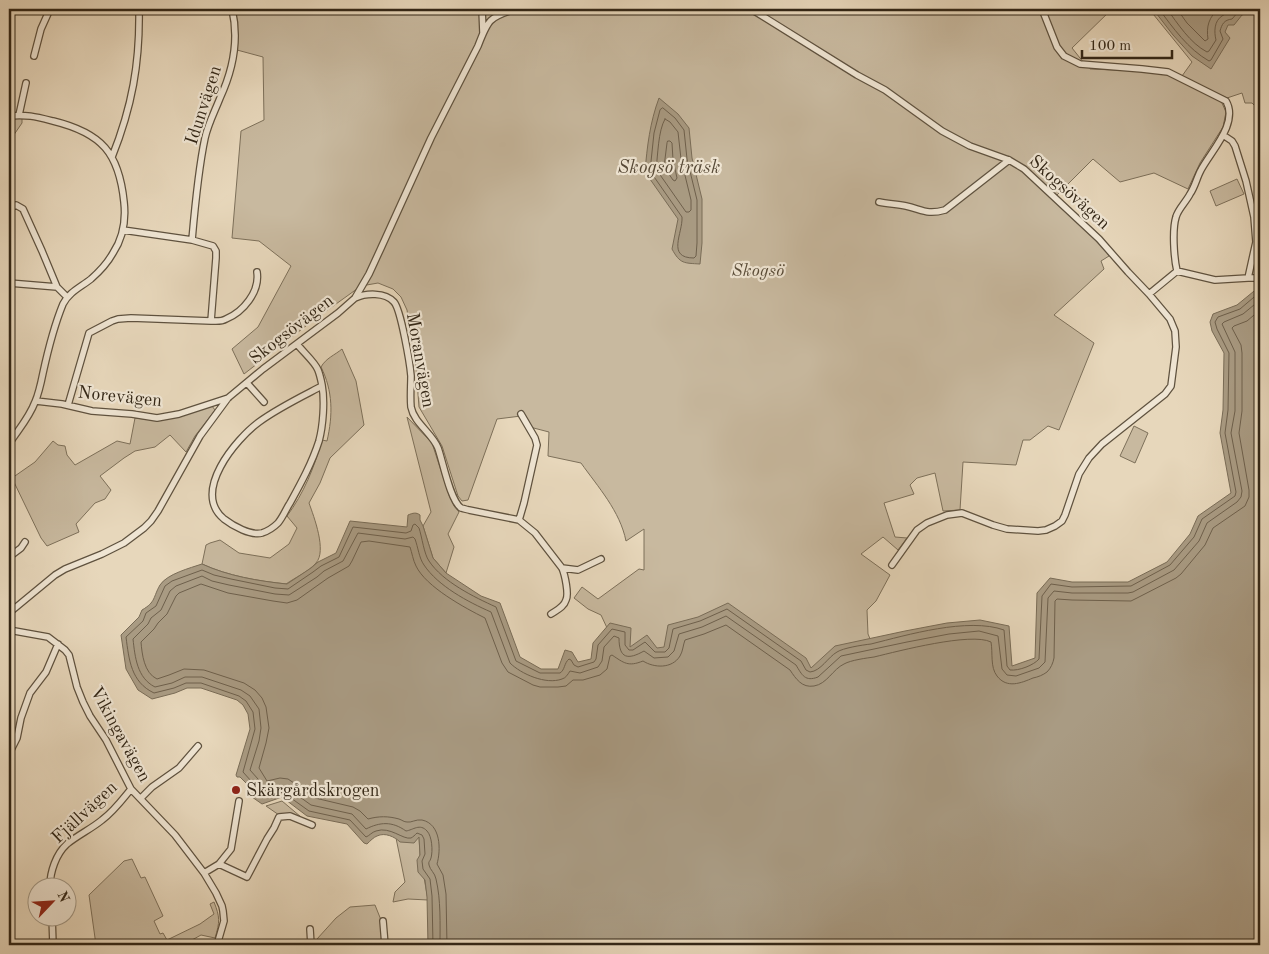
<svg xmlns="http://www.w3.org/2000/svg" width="1269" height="954" font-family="'Old Standard TT',serif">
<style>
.green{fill:#c8b99f;stroke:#7d705a}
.water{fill:#a99b83;stroke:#796c57}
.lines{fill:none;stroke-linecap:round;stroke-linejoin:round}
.shore{stroke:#6e604c;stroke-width:1}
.street-casing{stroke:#5f523f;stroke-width:8}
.street{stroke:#efe5d3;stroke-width:5.5}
.poi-dot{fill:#8f2418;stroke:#efe5d3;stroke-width:2}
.labels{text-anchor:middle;stroke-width:4.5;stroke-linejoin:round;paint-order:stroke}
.street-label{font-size:18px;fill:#322616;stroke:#efe5d3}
.park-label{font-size:18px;font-style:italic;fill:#584b38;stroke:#efe5d3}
.poi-label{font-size:18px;fill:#322616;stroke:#efe5d3;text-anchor:start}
.water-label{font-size:19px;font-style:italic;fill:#564937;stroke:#efe5d3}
</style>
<rect width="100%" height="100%" fill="#e7d7bb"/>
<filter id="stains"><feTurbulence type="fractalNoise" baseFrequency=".004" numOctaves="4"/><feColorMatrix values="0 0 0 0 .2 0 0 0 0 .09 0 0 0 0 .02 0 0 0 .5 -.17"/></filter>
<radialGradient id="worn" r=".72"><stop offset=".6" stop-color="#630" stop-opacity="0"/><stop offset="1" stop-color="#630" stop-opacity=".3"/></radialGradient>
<path class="green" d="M 235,9 L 1112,9 L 1072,48 L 1084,63 L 1090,63 L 1090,69 L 1138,71 L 1170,75 L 1216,98 L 1222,103 L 1226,112 L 1223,127 L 1200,163 L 1188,189 L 1154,173 L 1120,182 L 1093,159 L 1053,199 L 1105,249 L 1109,256 L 1101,261 L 1104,269 L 1054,315 L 1094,343 L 1059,430 L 1048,426 L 1030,440 L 1023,440 L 1016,465 L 963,462 L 960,510 L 943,511 L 935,473 L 917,478 L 910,485 L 914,494 L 884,503 L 895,537 L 907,538 L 898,550 L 883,537 L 861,554 L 890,575 L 876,601 L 867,610 L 868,634 L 922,762 L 711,851 L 601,615 L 588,609 L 574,598 L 582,587 L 598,599 L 639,569 L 644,570 L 644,529 L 626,541 C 620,511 598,487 581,463 L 548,456 L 549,432 L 526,426 L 521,416 L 497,419 L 468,500 L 462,501 L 458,496 L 442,446 L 419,407 L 416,368 L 407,310 L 401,297 L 393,289 L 378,283 L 361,286 L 311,322 L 244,374 L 232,349 L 258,327 L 291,266 L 259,241 L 232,238 L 241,131 L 264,120 L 263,57 L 237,50 C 238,36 238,23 235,9 Z
M 1149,9 L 1260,9 L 1260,111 L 1252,103 L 1245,103 L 1242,93 L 1227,98 L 1182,76 L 1192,62 Z
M 22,118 L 22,123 L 9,142 L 9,119 Z
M 1237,179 L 1244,194 L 1216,206 L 1210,191 Z
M 342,349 L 356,381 L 364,425 L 330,458 L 320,483 L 309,503 C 314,517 327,551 316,563 C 308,572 296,577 286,584 C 258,581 228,576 202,564 L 206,545 L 210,543 L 220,540 L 239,553 L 270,558 L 289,544 L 297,528 L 287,516 C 304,493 314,468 322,440 L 327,441 C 333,415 333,391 321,367 C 326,358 335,355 342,349 Z
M 212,406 L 215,410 L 195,436 L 186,452 L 170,435 L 155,447 L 135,451 L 124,458 L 100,476 L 111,490 L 105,499 L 95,503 L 76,524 L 79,532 L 47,546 L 41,538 L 12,478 L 35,462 L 53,441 L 58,445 L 65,446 L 67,455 L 75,465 L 117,441 L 130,444 L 135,418 L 153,420 L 173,418 Z
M 407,417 L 432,443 L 449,495 L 454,506 L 459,512 L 448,534 L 454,547 L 446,573 L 433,558 L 423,526 L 431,512 Z
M 1134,426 L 1148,433 L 1135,463 L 1120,456 Z
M 282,801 L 301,817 L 300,818 L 279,815 L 266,806 Z
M 419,836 L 420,855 L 428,900 L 408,899 L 393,902 L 395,892 L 405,882 L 396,838 Z
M 132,859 L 141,878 L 145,877 L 163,916 L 154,921 L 160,934 L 163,933 L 167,940 L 200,924 L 214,914 L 210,904 L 214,902 C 220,917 220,922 215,938 L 201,935 L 183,945 L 96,945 L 89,895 L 124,861 Z
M 375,905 L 381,920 L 382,945 L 316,945 L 317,939 L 336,918 L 350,907 Z"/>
<path class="water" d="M 1153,9 L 1257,9 L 1242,15 L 1234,25 L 1228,25 L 1225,32 L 1230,38 L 1211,69 L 1192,56 L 1173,35 Z
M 659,98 L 678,114 L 689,128 L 692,158 L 702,199 L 702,243 L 700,264 C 684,263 680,264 672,249 L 678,219 L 645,172 C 647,147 650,122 659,98 Z
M 1259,287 L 1260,287 L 1260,945 L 428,945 L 427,897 L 425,880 L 418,872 L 417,860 L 420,855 L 419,837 L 414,843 L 400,842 C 395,837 385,832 377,836 C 374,837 370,841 367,844 L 364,843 L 347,824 L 307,816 L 282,797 L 262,804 L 252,797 L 248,785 L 240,777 L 237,777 L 236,775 L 250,729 L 248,714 L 243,705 L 237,700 L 201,688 L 187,688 L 175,693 L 152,699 L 138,690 L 126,669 L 121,635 L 139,617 L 142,610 C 156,602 153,597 160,585 C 167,574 190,568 202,564 C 228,576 258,581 287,584 L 311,568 L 318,562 L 336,553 L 350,521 L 407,527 L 408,515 C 413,513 416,512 420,515 L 420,520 L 423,526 L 433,558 L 446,573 L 481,596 L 500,603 L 520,657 L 541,669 L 558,669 L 565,650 L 572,652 L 578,662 L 591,659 L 593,643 L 610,623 L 631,628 L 630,647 L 647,635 L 657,648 L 664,647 L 668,625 L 698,617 L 728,603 L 806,658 L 811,668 L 835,646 L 905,631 L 947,623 L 980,620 L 1009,626 L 1012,666 L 1035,658 L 1037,593 L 1050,578 L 1072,582 L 1128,582 L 1167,562 L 1190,534 L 1198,516 L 1231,493 L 1220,433 L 1223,410 L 1224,353 L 1212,331 L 1210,322 L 1213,314 L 1237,305 Z"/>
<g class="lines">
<path class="shore" d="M 1159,9 C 1173,28 1188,49 1209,61 L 1211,60 L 1223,39 L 1220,31 C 1222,24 1224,20 1232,19 L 1239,11 L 1244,9
M 1167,9 C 1178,24 1190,43 1207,52 L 1209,51 L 1216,40 C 1214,32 1214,21 1222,16 C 1226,13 1229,13 1233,9
M 1177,9 L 1187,23 L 1205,41 L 1208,39 C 1206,27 1209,16 1219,9
M 663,108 L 675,118 L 684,130 L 687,159 L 697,200 L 697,243 L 696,256 L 694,258 C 666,258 683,233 682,217 L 650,171 L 654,133 L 660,110 Z
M 665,119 L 670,122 L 678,132 L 681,159 L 691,200 L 691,210 L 689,212 L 686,212 L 656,169 C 658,155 658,131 665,119 Z
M 668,141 L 670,141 L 672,143 L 673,160 L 677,178 L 675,181 L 673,180 L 664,167 L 667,143 Z
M 433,945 L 432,896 L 430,879 L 423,869 L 422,861 L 425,854 L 424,839 L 422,835 L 417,833 C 415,835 413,837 411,838 C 403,840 390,826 376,831 C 372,832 369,836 366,837 L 350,820 L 309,811 L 284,793 L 280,792 L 262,798 L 256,793 L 252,782 L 243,772 L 255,729 L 253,712 L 246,701 L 239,696 L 201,683 L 186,683 L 174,688 L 154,693 C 131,682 129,660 126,637 L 143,621 L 146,613 L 156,606 L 165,586 L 172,581 L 202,570 L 214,575 L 231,579 L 275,588 L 288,589 L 313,572 L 321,566 L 339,557 L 353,527 L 406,533 L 411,531 L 413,525 L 415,524 L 419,528 C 422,537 424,554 429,561 C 443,582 474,597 496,607 L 516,661 L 540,673 L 560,673 C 565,670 564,663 569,659 L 571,660 L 574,665 L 578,667 L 594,662 L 596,659 L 598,645 L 612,629 L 625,632 L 625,645 L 629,650 L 633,650 L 645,642 L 655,652 L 665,652 L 669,648 L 673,629 L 700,621 L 727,609 L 801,661 L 806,670 L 810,672 C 821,671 828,657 837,652 C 843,648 862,645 871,644 C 907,635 968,617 1004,630 L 1007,666 L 1010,670 C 1019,671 1034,665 1039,659 L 1042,596 L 1051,584 L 1072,587 L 1131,586 L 1170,565 L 1194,537 L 1202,519 L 1235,496 L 1236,492 L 1225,433 L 1228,410 L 1229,353 L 1217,329 L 1215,322 L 1218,317 L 1240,309 L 1260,292
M 440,945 C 440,924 441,900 436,879 C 435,873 430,870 429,865 C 428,861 430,862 431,858 C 433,851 432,836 427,831 C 420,823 413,830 406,831 C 392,821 380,822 366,829 L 352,814 L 311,805 L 286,787 L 280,786 L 263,791 L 261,789 L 258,779 L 250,770 L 259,741 L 261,728 L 259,709 L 250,696 L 241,690 L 202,677 L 185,677 L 172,683 L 155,687 C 137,678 135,657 133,639 L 148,624 L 151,618 L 161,610 L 170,591 L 176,586 L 202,576 L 212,581 L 229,585 L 275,594 L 289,595 L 317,577 L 324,571 L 343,561 L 358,533 L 405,539 L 413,537 L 415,539 C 418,547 419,558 424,565 C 438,586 468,602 491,612 L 510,663 C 521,674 546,685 562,679 C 566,678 568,674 570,671 L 580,673 L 598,667 L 602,661 L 604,647 L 614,636 L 619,638 C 619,659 628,660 644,651 L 654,658 L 668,657 L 674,651 L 679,634 L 702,627 L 726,616 L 796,665 C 802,675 805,682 818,677 L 841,656 L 907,642 L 949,634 L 979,631 L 998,636 L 1002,669 L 1007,675 L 1016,676 L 1039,668 L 1045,662 L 1048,598 L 1054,591 L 1072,593 L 1128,593 L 1133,592 L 1174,570 L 1199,541 L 1207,523 L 1237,502 L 1241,497 L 1242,491 L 1231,433 L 1235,411 L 1235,352 L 1222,324 L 1224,322 L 1243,314 L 1260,300
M 447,945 L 446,894 L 443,875 L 437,864 C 441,850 441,824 422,820 C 416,819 411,823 407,822 C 404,822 402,820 399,819 C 388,816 379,816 368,819 L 360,811 L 353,807 L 315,798 L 294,783 L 288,779 L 280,778 L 267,781 L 259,768 L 266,743 L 269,728 L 266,707 L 262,698 L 255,690 L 244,683 L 204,670 L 184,669 L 169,675 L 157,679 C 144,673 142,654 141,642 L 154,629 L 158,623 L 167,614 L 176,596 L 179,593 L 201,584 L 228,593 L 273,601 L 287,603 L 297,600 L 328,578 L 349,566 L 352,561 L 361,542 L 369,541 L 410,547 C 412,553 413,560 416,566 C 426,587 465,608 485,618 L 502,663 L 508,672 L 533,685 L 540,687 L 558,687 L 566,686 L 573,680 L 583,680 L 600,675 L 607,669 L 610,656 L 612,655 C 624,663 628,667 643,661 C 654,668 672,669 680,656 C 683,651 683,645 685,640 L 704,634 L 726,625 L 790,670 C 796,679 802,688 814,686 C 827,684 833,669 844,664 C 851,660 867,658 874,657 C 899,651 971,632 991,642 C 993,653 990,667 997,676 C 1007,689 1021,683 1033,678 C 1038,677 1043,675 1047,672 C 1051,668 1053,663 1054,658 L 1055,601 L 1057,599 L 1072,600 L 1131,601 L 1137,598 L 1176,578 L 1181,574 L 1205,545 L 1213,528 L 1245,506 L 1249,497 L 1249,490 L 1239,433 L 1242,411 L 1242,353 L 1241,345 L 1232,328 L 1234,326 L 1247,321 L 1260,310"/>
<defs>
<path id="street" d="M 482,9 L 483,33
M 751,9 L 857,75 L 885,90 L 942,131 L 970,146 L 1009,160 L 1024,169 L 1099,239 L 1128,272 L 1149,294 L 1177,271 L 1215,280 L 1248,278 L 1260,278
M 1042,9 L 1057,47 L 1064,56 L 1080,64 L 1142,69 L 1168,72 L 1226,101 C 1239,123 1211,151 1201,170 C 1197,177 1195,187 1190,194 C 1186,202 1178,209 1176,217 C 1172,230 1174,258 1177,271
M 34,56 L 41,29 L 50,9
M 19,115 L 26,83
M 9,116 C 26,114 37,117 53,121 C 102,133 119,153 124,202 C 126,220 123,238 113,253 C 108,262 99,272 91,279 C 81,287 69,292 63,304 C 54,326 48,350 43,373 C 41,383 39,393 35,402 C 29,418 18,430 9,444
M 1223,135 L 1232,141 L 1235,146 L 1246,181 L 1254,217 L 1256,242 L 1248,278
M 112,157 C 132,107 140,63 139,9
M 879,202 C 888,204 897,204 906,206 C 923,210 927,215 945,210 L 1009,160
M 9,208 L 16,205 L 23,209 L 42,251 L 57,287
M 123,230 L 192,240 L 213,246 L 216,251 L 216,258 L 211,321
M 192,240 C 195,206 198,171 205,138 C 208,124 215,111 220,98 C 233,70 239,39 232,9
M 9,283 L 57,287 L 67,297
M 355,298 C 366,293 385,292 394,302 C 401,310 410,364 411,376 C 411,386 410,397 411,407 C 414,423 432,433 438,448 C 443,462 450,500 461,508 C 462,508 468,510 469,510 L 519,520 L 535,533 L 562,568 C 565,575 569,594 566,600 C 564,607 557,610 551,614
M 297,344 C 303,352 315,362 318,370 C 320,375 321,380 322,385 C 325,401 323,426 319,441 C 312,463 301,483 290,503 C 286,509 283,517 278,523 C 274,527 268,531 262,533 C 251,536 233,526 224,519 C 191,492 236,439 259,422 C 278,408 301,397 322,386
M 247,383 L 264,402
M 36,401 L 62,404 L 92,411 L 132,414 L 157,418 L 179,414 L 228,398
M 68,405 L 89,333 L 112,321 L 118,319 L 131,318 L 211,321 C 216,321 221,322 226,319 C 243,312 260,292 257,272
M 519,520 L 524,503 L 537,445 L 535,438 L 521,414
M 9,557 L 21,548 L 25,542
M 892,565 L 917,530 L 927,523 L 947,515 L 962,513 L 993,525 L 1007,529 L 1038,531 L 1046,530 L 1055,526 L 1062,521 L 1065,515 L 1079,474 L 1089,458 L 1102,444 L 1165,394 L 1171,386 L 1176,347 L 1175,331 L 1170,319 L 1149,294
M 562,568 L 578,570 L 601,559
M 9,613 L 55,575 L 65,569 L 102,554 L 124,543 L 144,528 L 151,521 L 158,511 L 200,436 L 228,398 L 263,369 L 338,313 L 355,298 L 369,274 L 381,248 L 431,138 L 478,46 C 488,20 489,17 516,9
M 9,630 L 48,637 L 65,650 L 69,655 L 77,687 L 83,702 L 90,716 L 106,740 L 131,789 L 175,835 L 204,873 L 216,893 L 222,906 L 223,911 L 224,921 L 217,945
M 9,754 L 17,738 L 21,718 L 30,693 L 46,672 L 58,644
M 141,798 L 152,787 L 179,768 L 198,746
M 219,864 L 247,877 L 267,839 L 274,828 L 279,817 L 290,816 L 312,825
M 204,873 L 219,864 L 231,849 L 239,801
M 50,886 C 50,872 56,854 67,844 C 78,835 91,829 102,820 C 114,811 122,800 131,789
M 52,916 L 53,945
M 383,921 L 385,945
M 310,929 L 311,945"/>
</defs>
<use href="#street" class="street-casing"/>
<use href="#street" class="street"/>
</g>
<circle class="poi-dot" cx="236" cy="790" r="5"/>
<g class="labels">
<g class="street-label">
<text transform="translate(203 105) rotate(-72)" y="6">Idunvägen</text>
<text transform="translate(1070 192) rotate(42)" y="6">Skogsövägen</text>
<text transform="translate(291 329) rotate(-38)" y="6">Skogsövägen</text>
<text transform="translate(421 360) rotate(80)" y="6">Moranvägen</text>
<text transform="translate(120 396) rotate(6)" y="6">Norevägen</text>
<text transform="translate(121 734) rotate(61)" y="6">Vikingavägen</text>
<text transform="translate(84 812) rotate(-43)" y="6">Fjällvägen</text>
</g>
<g class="park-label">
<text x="758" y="276">Skogsö</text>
</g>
<g class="poi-label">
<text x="246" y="796">Skärgårdskrogen</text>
</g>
<g class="water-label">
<text x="669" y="173">Skogsö träsk</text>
</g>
</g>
<rect width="1269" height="954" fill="none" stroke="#e7d7bb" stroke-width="30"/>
<rect x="10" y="10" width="1249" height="934" fill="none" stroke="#322616" stroke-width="2.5"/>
<rect x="15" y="15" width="1239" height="924" fill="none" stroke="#322616"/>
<g transform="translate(52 902) rotate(65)"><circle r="24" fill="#efe5d3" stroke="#a39987"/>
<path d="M0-4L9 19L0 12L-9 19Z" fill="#8f2418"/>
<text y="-8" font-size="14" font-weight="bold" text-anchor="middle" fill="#322616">N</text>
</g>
<path d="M1082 50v8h90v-8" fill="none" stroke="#322616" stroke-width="2.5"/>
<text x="1089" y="50" font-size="15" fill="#322616" stroke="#efe5d3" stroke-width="4" paint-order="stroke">100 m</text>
<rect width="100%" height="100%" filter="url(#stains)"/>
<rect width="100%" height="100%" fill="url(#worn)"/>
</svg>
